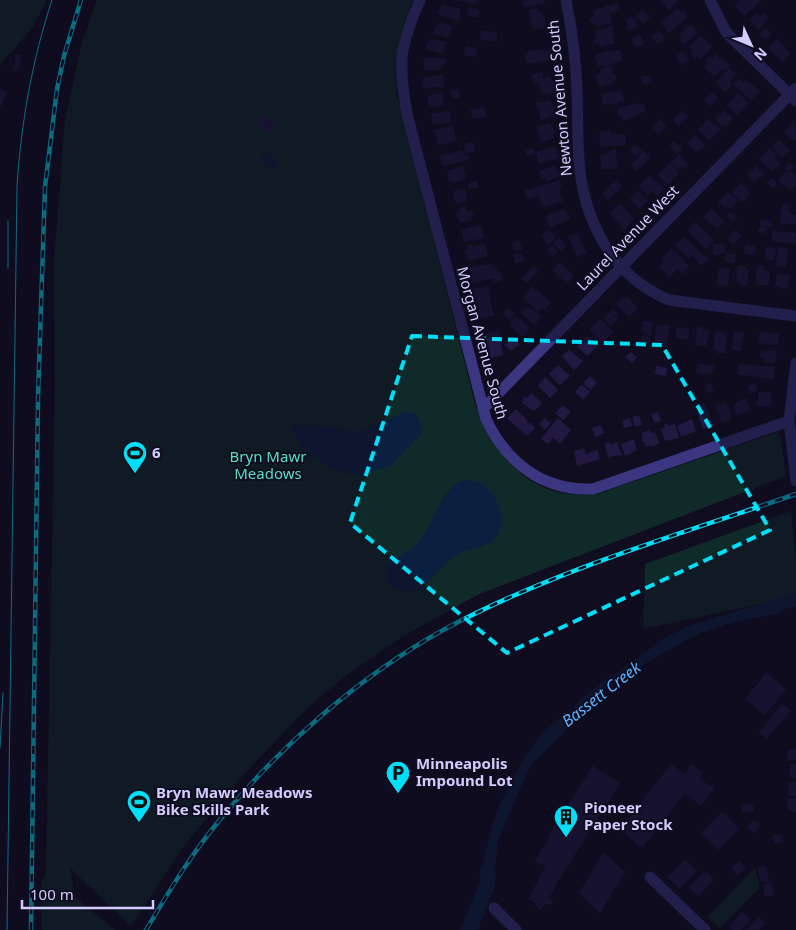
<svg xmlns="http://www.w3.org/2000/svg" width="796" height="930" font-family="'Noto Sans',sans-serif">
<style>
.green{fill:#102a29}
.water{fill:#0b1f41}
.lines{fill:none;stroke-linecap:round;stroke-linejoin:round}
.river{stroke:#0b1f41;stroke-width:16}
.building{fill:#211941}
.minor{stroke:#3a3780;stroke-width:11}
.tram{stroke:#00dff7;stroke-width:1}
.rail-casing{stroke:#00dff7;stroke-width:4.5}
.rail{stroke:#100d20;stroke-width:2.5;stroke-dasharray:8;stroke-linecap:butt}
.marked{fill:none;stroke:#00dff7;stroke-width:4;stroke-dasharray:10 6;stroke-linejoin:round}
.labels{text-anchor:middle;stroke-width:4;stroke-linejoin:round;paint-order:stroke}
.street-label{font-size:15px;fill:#d2ccff;stroke:#100d20}
.poi-label{font-size:15px;font-weight:bold;fill:#d2ccff;stroke:#100d20;text-anchor:start}
.park-label{font-size:15px;fill:#58dfbd;stroke:#100d20}
.water-label{font-size:16px;font-style:italic;fill:#5ab3ff;stroke:#100d20}
</style>
<rect width="100%" height="100%" fill="#100d20"/>
<path class="green" d="M 0,0 L 47,0 L 32,28 L 0,65 Z
M 97,0 L 413,0 C 398,32 395,61 397,96 L 475,404 C 495,459 534,502 597,494 L 778,432 L 781,440 L 786,476 L 477,595 L 402,637 L 345,676 L 305,710 L 234,785 L 183,847 L 131,926 L 70,868 L 75,897 L 115,930 L 42,930 L 41,882 L 46,874 L 55,385 L 54,262 L 65,120 L 82,42 Z
M 791,511 L 796,560 L 796,596 L 643,629 L 645,564 Z
M 755,868 L 760,887 L 720,928 L 707,917 Z"/>
<path class="water" d="M 267,150 L 279,162 L 272,170 L 259,158 Z
M 406,412 L 415,414 L 419,420 L 422,433 L 390,466 L 359,475 L 348,474 L 323,463 L 305,451 L 291,428 L 295,425 L 329,427 L 358,432 Z
M 468,480 C 492,480 511,517 496,537 C 487,548 470,548 458,554 C 449,559 442,567 435,574 C 431,578 427,584 422,588 C 409,596 383,588 387,569 C 390,558 405,555 413,548 C 417,545 420,540 423,536 C 438,517 440,486 468,480 Z
M 796,593 L 796,607 L 785,608 L 781,613 L 739,621 L 698,634 L 649,661 L 608,689 L 530,766 L 498,840 L 495,866 L 487,895 L 480,888 L 482,881 L 480,877 L 492,825 L 502,800 L 526,755 L 545,730 L 573,709 L 579,701 L 600,684 L 668,636 L 692,625 Z
M 478,898 L 485,904 L 474,930 L 463,930 Z"/>
<g class="lines">
<path class="river" d="M 469,930 L 487,885 L 488,870"/>
</g>
<path class="building" d="M 454,0 L 477,0 L 475,4 Z
M 522,0 L 544,0 L 545,3 L 524,7 Z
M 660,0 L 678,0 L 669,10 Z
M 741,0 L 761,0 L 745,16 L 735,6 Z
M 618,3 L 620,10 L 611,13 L 610,16 L 612,23 L 597,27 L 596,24 L 592,25 L 590,18 L 594,16 L 593,11 Z
M 442,5 L 461,9 L 459,21 L 437,14 Z
M 469,7 L 480,10 L 478,18 L 467,15 Z
M 538,8 L 539,13 L 542,12 L 545,19 L 545,28 L 533,30 L 529,10 Z
M 677,9 L 681,13 L 683,11 L 688,16 L 669,33 L 661,23 Z
M 643,10 L 650,17 L 643,24 L 636,16 Z
M 757,13 L 760,16 L 763,13 L 768,17 L 759,30 L 749,21 Z
M 634,17 L 637,27 L 628,30 L 626,19 Z
M 439,23 L 452,26 L 449,38 L 433,34 L 435,26 L 438,27 Z
M 691,24 L 698,32 L 684,45 L 679,39 L 682,36 L 680,34 Z
M 612,26 L 614,43 L 600,47 L 599,43 L 595,44 L 594,37 L 597,37 L 595,31 Z
M 765,27 L 772,34 L 765,40 L 759,34 Z
M 482,30 L 498,33 L 496,42 L 480,39 Z
M 659,31 L 665,38 L 658,44 L 652,37 Z
M 641,35 L 643,45 L 635,47 L 632,38 Z
M 701,35 L 712,47 L 700,59 L 698,56 L 695,59 L 690,54 L 693,51 L 689,47 Z
M 431,39 L 446,42 L 443,54 L 425,49 L 427,42 L 430,43 Z
M 777,39 L 791,53 L 783,62 L 768,49 Z
M 466,46 L 478,49 L 476,57 L 464,55 Z
M 540,49 L 550,51 L 553,59 L 527,64 L 524,53 Z
M 612,50 L 612,52 L 620,50 L 622,60 L 609,65 L 598,66 L 595,55 Z
M 682,51 L 689,59 L 683,65 L 676,57 Z
M 16,54 L 22,55 L 18,71 L 13,70 Z
M 716,54 L 730,65 L 724,71 L 722,69 L 715,76 L 706,70 L 704,66 L 707,64 L 705,61 L 710,56 L 712,59 Z
M 426,58 L 446,58 L 446,64 L 442,64 L 441,70 L 425,70 L 423,59 Z
M 612,66 L 613,73 L 612,75 L 615,74 L 616,79 L 612,80 L 613,83 L 599,87 L 596,75 L 601,73 L 600,69 Z
M 729,68 L 736,74 L 730,81 L 733,84 L 725,92 L 716,82 Z
M 542,72 L 543,79 L 549,77 L 552,81 L 554,80 L 556,88 L 552,91 L 552,93 L 542,94 L 539,82 L 534,84 L 531,75 Z
M 443,74 L 444,87 L 424,88 L 423,78 Z
M 650,76 L 652,83 L 643,85 L 641,77 Z
M 740,79 L 743,83 L 746,80 L 760,91 L 751,100 L 733,84 Z
M 0,89 L 7,92 L 0,108 Z
M 459,89 L 460,97 L 452,98 L 451,90 Z
M 614,91 L 614,92 L 622,91 L 624,100 L 618,101 L 619,103 L 603,105 L 601,95 Z
M 711,92 L 718,98 L 710,106 L 704,100 Z
M 442,93 L 444,105 L 429,108 L 427,96 Z
M 738,93 L 749,103 L 737,115 L 727,105 Z
M 549,100 L 554,105 L 556,114 L 541,120 L 536,103 Z
M 638,103 L 638,105 L 644,104 L 646,111 L 623,121 L 622,115 L 617,116 L 618,108 Z
M 484,107 L 487,116 L 473,119 L 470,110 Z
M 724,110 L 732,118 L 728,126 L 726,124 L 723,127 L 715,119 Z
M 449,111 L 451,122 L 433,125 L 431,114 Z
M 682,111 L 688,117 L 679,126 L 673,120 Z
M 264,114 L 276,126 L 269,134 L 257,122 Z
M 660,119 L 666,127 L 659,134 L 652,128 Z
M 707,119 L 721,129 L 709,140 L 698,129 L 702,125 L 705,128 L 703,124 Z
M 795,120 L 796,139 L 794,141 L 784,132 Z
M 550,123 L 556,133 L 553,134 L 554,138 L 541,142 L 537,127 Z
M 453,126 L 457,141 L 438,145 L 434,130 Z
M 611,130 L 611,134 L 617,133 L 617,135 L 625,134 L 626,145 L 601,147 L 599,132 Z
M 695,135 L 706,146 L 695,152 L 687,143 Z
M 779,140 L 790,151 L 782,158 L 772,147 Z
M 674,141 L 682,149 L 677,154 L 670,146 Z
M 473,142 L 475,151 L 466,153 L 464,144 Z
M 635,145 L 642,151 L 636,157 L 629,151 Z
M 556,146 L 559,158 L 539,164 L 536,152 Z
M 533,148 L 535,153 L 527,156 L 525,150 Z
M 770,148 L 777,156 L 775,158 L 780,164 L 771,171 L 759,159 Z
M 616,149 L 617,169 L 602,170 L 600,156 L 610,153 L 610,150 Z
M 462,150 L 464,156 L 468,155 L 469,160 L 442,166 L 439,156 Z
M 643,151 L 650,157 L 637,171 L 631,165 Z
M 679,154 L 688,164 L 684,169 L 682,166 L 679,170 L 671,162 Z
M 670,163 L 680,173 L 668,185 L 658,175 Z
M 789,163 L 794,167 L 790,171 L 796,177 L 796,185 L 790,191 L 778,180 L 787,170 L 784,168 Z
M 463,166 L 466,178 L 458,182 L 449,181 L 447,171 Z
M 555,166 L 561,176 L 546,182 L 545,178 L 541,179 L 539,171 Z
M 756,166 L 764,174 L 755,183 L 747,175 Z
M 649,176 L 664,189 L 657,196 L 652,191 L 648,195 L 639,186 Z
M 772,178 L 778,184 L 773,188 L 767,183 Z
M 560,180 L 562,188 L 559,189 L 563,201 L 542,207 L 539,195 L 527,199 L 525,191 Z
M 616,180 L 622,186 L 616,193 L 609,186 Z
M 477,181 L 478,187 L 469,189 L 468,183 Z
M 741,183 L 751,194 L 742,203 L 732,193 Z
M 609,187 L 615,193 L 608,200 L 602,194 Z
M 465,189 L 467,201 L 456,204 L 453,191 Z
M 638,191 L 648,201 L 640,209 L 630,199 Z
M 728,192 L 738,201 L 730,209 L 727,206 L 725,208 L 718,202 Z
M 620,203 L 634,219 L 624,230 L 610,213 Z
M 782,204 L 789,205 L 789,213 L 796,215 L 796,224 L 780,224 Z
M 465,206 L 466,211 L 472,211 L 474,216 L 471,216 L 472,220 L 460,223 L 456,213 L 461,212 L 460,208 Z
M 711,208 L 724,222 L 717,229 L 703,217 Z
M 564,209 L 571,219 L 550,228 L 545,217 L 551,214 L 553,218 L 552,214 Z
M 730,212 L 737,218 L 733,223 L 726,216 Z
M 760,219 L 772,221 L 772,227 L 760,226 Z
M 695,222 L 714,240 L 706,249 L 688,231 Z
M 481,225 L 484,238 L 464,242 L 461,230 Z
M 759,227 L 767,227 L 766,233 L 758,232 Z
M 549,230 L 556,238 L 548,245 L 541,236 Z
M 735,230 L 741,236 L 733,245 L 727,239 Z
M 773,231 L 796,233 L 795,244 L 771,241 Z
M 577,233 L 586,253 L 577,257 L 568,237 Z
M 684,237 L 708,259 L 701,266 L 693,255 L 689,259 L 677,247 L 676,244 Z
M 559,238 L 566,246 L 560,251 L 553,243 Z
M 520,240 L 522,249 L 514,251 L 512,243 Z
M 472,244 L 472,247 L 485,244 L 488,256 L 469,261 L 464,251 L 468,250 L 466,246 Z
M 713,244 L 724,244 L 726,253 L 713,255 Z
M 745,244 L 755,246 L 754,255 L 744,254 Z
M 552,245 L 558,251 L 553,256 L 547,250 Z
M 766,247 L 776,248 L 774,260 L 765,259 Z
M 778,247 L 788,249 L 786,267 L 776,266 Z
M 671,249 L 689,266 L 682,274 L 677,269 L 670,277 L 660,267 L 664,261 L 662,259 Z
M 521,252 L 524,261 L 515,263 L 513,254 Z
M 726,254 L 735,254 L 734,263 L 725,262 Z
M 560,262 L 574,276 L 567,284 L 552,270 Z
M 492,264 L 493,268 L 496,267 L 498,273 L 501,272 L 503,280 L 494,282 L 493,278 L 473,283 L 471,267 Z
M 758,265 L 764,266 L 763,270 L 770,271 L 769,285 L 755,285 Z
M 533,266 L 538,271 L 526,283 L 521,279 Z
M 737,266 L 746,266 L 746,269 L 749,270 L 747,286 L 740,285 L 740,282 L 736,281 Z
M 719,267 L 730,268 L 728,286 L 717,285 Z
M 777,274 L 790,275 L 788,288 L 779,289 L 780,286 L 775,286 Z
M 487,286 L 494,315 L 481,319 L 473,289 Z
M 532,286 L 551,302 L 545,310 L 543,308 L 538,312 L 523,297 Z
M 627,297 L 638,308 L 629,317 L 615,304 L 621,298 Z
M 526,307 L 529,310 L 531,308 L 541,316 L 535,325 L 523,315 L 522,311 Z
M 508,308 L 515,314 L 510,320 L 503,314 Z
M 613,309 L 617,313 L 615,316 L 618,319 L 611,326 L 603,319 Z
M 516,316 L 530,328 L 523,337 L 511,327 L 513,325 L 510,322 Z
M 600,319 L 613,332 L 602,343 L 589,330 Z
M 643,321 L 653,322 L 651,337 L 642,330 Z
M 666,324 L 669,326 L 667,347 L 654,346 L 656,325 L 665,326 Z
M 697,326 L 710,331 L 706,346 L 695,345 Z
M 682,327 L 690,329 L 688,340 L 675,338 L 677,328 Z
M 499,331 L 503,355 L 491,358 L 485,334 Z
M 719,331 L 727,334 L 725,353 L 716,353 L 717,350 L 713,349 L 715,332 Z
M 734,331 L 744,332 L 743,342 L 733,340 Z
M 760,332 L 779,334 L 777,345 L 759,343 Z
M 645,334 L 651,340 L 645,346 L 639,341 Z
M 588,335 L 598,345 L 587,356 L 577,346 Z
M 513,336 L 520,344 L 511,351 L 505,345 Z
M 733,341 L 742,342 L 741,351 L 732,350 Z
M 569,350 L 583,361 L 574,370 L 562,356 Z
M 766,350 L 777,351 L 775,363 L 764,363 L 765,358 L 760,357 L 761,351 L 766,352 Z
M 631,352 L 637,358 L 632,363 L 625,357 Z
M 698,363 L 714,366 L 713,374 L 696,373 Z
M 739,364 L 775,367 L 774,379 L 737,374 Z
M 558,365 L 570,376 L 560,385 L 549,374 Z
M 656,366 L 667,368 L 666,376 L 655,374 Z
M 590,376 L 597,383 L 591,390 L 583,383 Z
M 545,377 L 558,390 L 550,398 L 538,386 Z
M 711,383 L 714,391 L 708,393 L 705,385 Z
M 756,383 L 758,390 L 750,393 L 748,386 Z
M 582,384 L 590,392 L 583,400 L 575,392 Z
M 759,392 L 772,393 L 770,407 L 757,406 Z
M 531,393 L 542,403 L 534,411 L 522,403 L 524,396 L 527,398 Z
M 746,398 L 750,410 L 737,415 L 733,404 Z
M 726,402 L 732,419 L 722,423 L 715,406 Z
M 705,403 L 714,426 L 703,429 L 697,412 L 701,410 L 699,405 Z
M 563,405 L 571,412 L 563,420 L 555,413 Z
M 516,409 L 528,421 L 526,423 L 530,423 L 535,428 L 527,436 L 507,418 Z
M 658,412 L 661,421 L 654,423 L 651,414 Z
M 639,415 L 642,425 L 635,427 L 632,417 Z
M 545,418 L 551,423 L 545,430 L 539,424 Z
M 558,418 L 571,430 L 560,444 L 553,438 L 548,444 L 541,439 Z
M 630,418 L 632,426 L 624,428 L 622,421 Z
M 692,419 L 696,431 L 681,437 L 677,426 Z
M 667,423 L 668,426 L 675,424 L 679,438 L 665,441 L 661,429 L 665,428 L 664,424 Z
M 601,425 L 604,433 L 595,437 L 592,428 Z
M 650,430 L 651,433 L 655,432 L 659,443 L 652,447 L 651,445 L 646,447 L 642,440 L 642,433 Z
M 634,439 L 637,450 L 625,456 L 621,444 Z
M 610,442 L 611,445 L 617,442 L 622,455 L 608,457 L 605,447 L 605,443 Z
M 584,448 L 586,454 L 597,450 L 600,459 L 577,466 L 574,451 Z
M 766,673 L 786,689 L 765,715 L 745,699 Z
M 782,704 L 791,710 L 767,738 L 759,733 Z
M 796,749 L 796,760 L 788,761 L 787,750 Z
M 671,764 L 684,775 L 692,764 L 703,773 L 699,778 L 714,789 L 701,806 L 686,794 L 686,792 L 642,848 L 620,830 Z
M 790,764 L 796,764 L 796,778 L 790,776 Z
M 593,766 L 620,783 L 562,875 L 549,898 L 553,901 L 550,905 L 546,903 L 541,910 L 535,907 L 537,904 L 528,899 L 546,866 L 535,861 L 549,839 L 547,838 Z
M 796,782 L 796,796 L 789,796 L 788,783 Z
M 796,798 L 796,812 L 793,813 L 792,809 L 788,810 L 787,799 Z
M 753,803 L 754,811 L 742,813 L 741,805 Z
M 722,812 L 739,829 L 718,850 L 701,833 Z
M 753,820 L 760,825 L 754,833 L 747,827 Z
M 782,834 L 783,842 L 774,843 L 773,835 Z
M 604,852 L 625,872 L 600,913 L 579,893 Z
M 685,860 L 697,871 L 680,889 L 668,877 Z
M 739,861 L 746,868 L 738,875 L 731,868 Z
M 766,866 L 769,881 L 760,882 L 758,867 Z
M 703,872 L 705,874 L 707,872 L 713,878 L 711,880 L 713,881 L 698,896 L 689,887 Z
M 772,882 L 774,895 L 765,896 L 763,884 Z
M 742,912 L 751,920 L 741,930 L 732,930 L 729,927 L 730,925 Z
M 759,917 L 765,923 L 759,930 L 746,930 Z"/>
<g class="lines">
<path class="minor" d="M 420,0 C 399,47 398,64 407,114 L 486,419 C 507,464 544,491 593,489 L 789,421
M 566,0 C 572,30 576,60 577,91 C 578,114 577,137 579,160 C 583,220 612,276 669,300 L 796,316
M 710,0 L 726,32 L 796,101
M 796,363 L 789,421 L 796,481
M 483,409 L 796,88
M 650,877 L 705,930
M 494,908 L 516,930"/>
<path class="tram" d="M 8,268 L 8,221
M 0,748 L 3,693
M 7,930 L 17,187 C 21,123 32,61 52,0"/>
<defs>
<path id="rail" d="M 31,930 L 38,397 L 45,187 L 57,89 L 64,56 L 81,0
M 146,930 C 168,893 190,856 218,822 C 280,746 358,677 445,629 C 552,571 681,534 796,494"/>
</defs>
<use href="#rail" class="rail-casing"/>
<use href="#rail" class="rail"/>
</g>
<path d="M0 0H796V930H0ZM 412,336 L 662,345 L 770,530 L 507,653 L 350,523 Z" fill="#100d20" fill-opacity=".55" fill-rule="evenodd"/>
<path class="marked" d="M 412,336 L 662,345 L 770,530 L 507,653 L 350,523 Z"/>
<defs>
<symbol id="stadium-pin" viewBox="-11 -11 22 30"><path d="M0 17L-7.5 6A9.5 9.5 0 1 1 7.5 6Z" fill="#00dff7" stroke="#100d20"/><path d="M0-5a6.5 5 0 1 0 0 10a6.5 5 0 1 0 0-10ZM-3.5-1.8h7v3.6h-7Z" fill="#111"/></symbol>
<symbol id="parking-pin" viewBox="-11 -11 22 30"><path d="M0 17L-7.5 6A9.5 9.5 0 1 1 7.5 6Z" fill="#00dff7" stroke="#100d20"/><path d="M-3.5-5.5H1a3.5 3.5 0 0 1 0 7H-1V5.5H-3.5ZM-1-3.4V-.6H.8a1.4 1.4 0 0 0 0-2.8Z" fill="#111"/></symbol>
<symbol id="building-pin" viewBox="-11 -11 22 30"><path d="M0 17L-7.5 6A9.5 9.5 0 1 1 7.5 6Z" fill="#00dff7" stroke="#100d20"/><path d="M-4-6H4V6H1V3H-1V6H-4ZM-2.5-4.3h1.7v1.8h-1.7ZM.8-4.3h1.7v1.8H.8ZM-2.5-1h1.7V.8h-1.7ZM.8-1h1.7V.8H.8Z" fill="#111"/></symbol>
</defs>
<g fill-rule="evenodd">
<use href="#stadium-pin" x="121" y="439" width="28" height="38"/>
<use href="#parking-pin" x="384" y="759" width="28" height="38"/>
<use href="#stadium-pin" x="125" y="788" width="28" height="38"/>
<use href="#building-pin" x="552" y="803" width="28" height="38"/>
</g>
<g class="labels">
<g class="street-label">
<text transform="translate(560 98) rotate(-95)" y="5">Newton Avenue South</text>
<text transform="translate(628 238) rotate(-46)" y="5">Laurel Avenue West</text>
<text transform="translate(482 343) rotate(75)" y="5">Morgan Avenue South</text>
</g>
<g class="poi-label">
<text x="152" y="458">6</text>
<text x="416" y="769">Minneapolis<tspan x="416" dy="17">Impound Lot</tspan></text>
<text x="156" y="798">Bryn Mawr Meadows<tspan x="156" dy="17">Bike Skills Park</tspan></text>
<text x="584" y="813">Pioneer<tspan x="584" dy="17">Paper Stock</tspan></text>
</g>
<g class="park-label">
<text x="268" y="462">Bryn Mawr<tspan x="268" dy="17">Meadows</tspan></text>
</g>
<g class="water-label">
<text transform="translate(601 694) rotate(-38)" y="6">Bassett Creek</text>
</g>
</g>
<g transform="translate(751 45) rotate(134)" stroke="#100d20" stroke-width="4" paint-order="stroke">
<path d="M0-4L9 19L0 12L-9 19Z" fill="#d2ccff"/>
<text y="-8" font-size="14" font-weight="bold" text-anchor="middle" fill="#d2ccff">N</text>
</g>
<path d="M22 900v8h131v-8" fill="none" stroke="#d2ccff" stroke-width="2.5"/>
<text x="30" y="900" font-size="15" fill="#d2ccff" stroke="#100d20" stroke-width="4" paint-order="stroke">100 m</text>
</svg>
